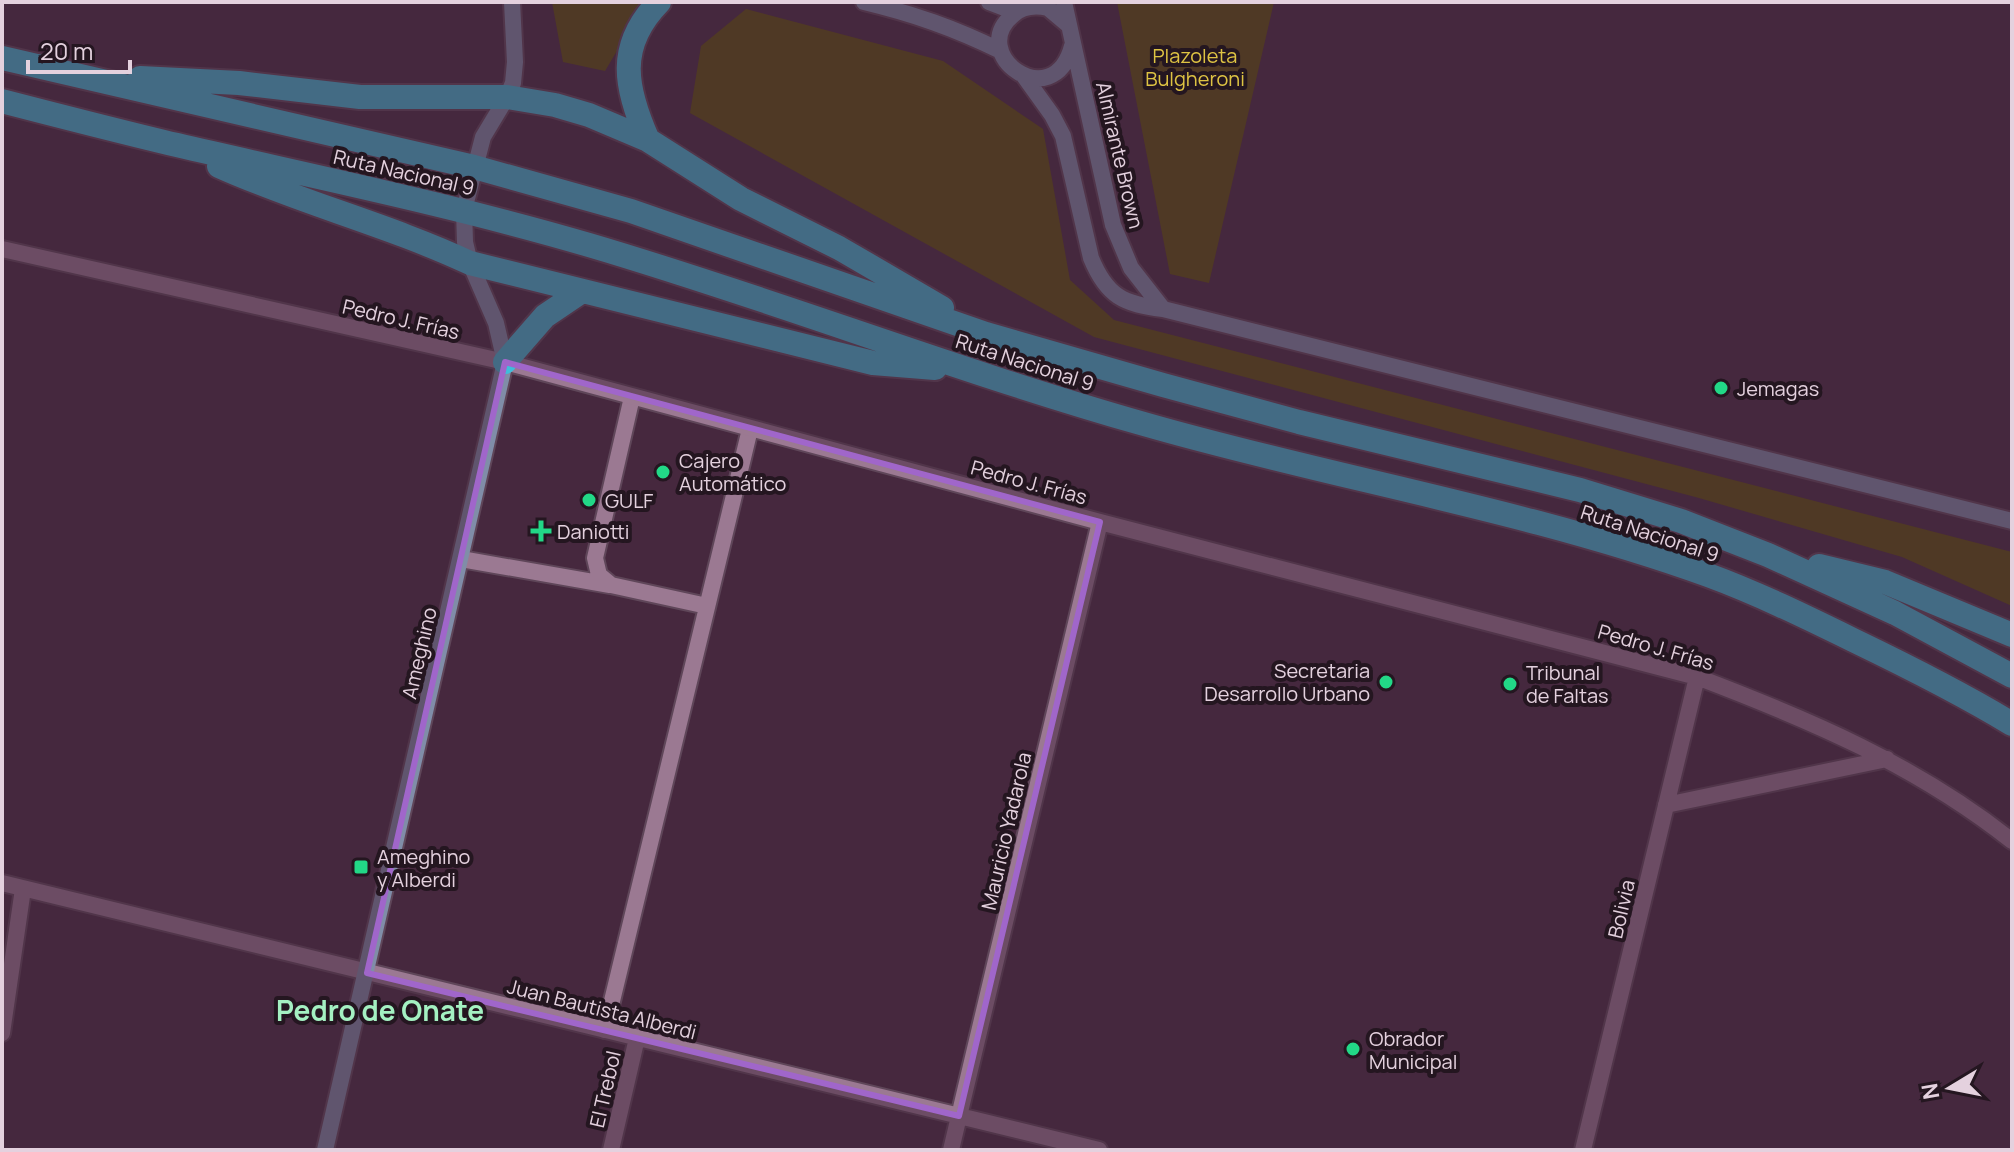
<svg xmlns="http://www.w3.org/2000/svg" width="2014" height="1152" viewBox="0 0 2014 1152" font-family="Manrope,sans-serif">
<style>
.green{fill:#5c4e07}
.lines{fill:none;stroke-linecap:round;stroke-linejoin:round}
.lane-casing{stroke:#5f4659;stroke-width:20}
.street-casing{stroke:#5f4659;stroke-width:20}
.secondary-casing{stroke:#5f4659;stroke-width:20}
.highway-casing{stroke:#5f4659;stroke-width:28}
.lane{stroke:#9b7992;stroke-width:16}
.street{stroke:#9b7992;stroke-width:16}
.secondary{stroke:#808da8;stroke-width:16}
.highway{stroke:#40bdda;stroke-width:24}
.marked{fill:none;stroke:#a066ca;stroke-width:6;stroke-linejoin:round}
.poi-dot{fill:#22d887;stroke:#241620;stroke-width:3}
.labels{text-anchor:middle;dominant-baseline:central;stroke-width:8;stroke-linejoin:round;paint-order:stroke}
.park-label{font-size:20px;fill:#dec343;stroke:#241620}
.street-label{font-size:20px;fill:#e4d1de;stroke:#241620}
.poi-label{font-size:20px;fill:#e4d1de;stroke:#241620;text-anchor:start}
.district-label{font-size:28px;font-weight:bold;fill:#a4f1c2;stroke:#241620}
</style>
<rect width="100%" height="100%" fill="#46283e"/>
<path class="green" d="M552 2H646L605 71 563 62Z
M1117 2H1274L1209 283 1170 274Z
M746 9 943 61 1043 129 1070 280 1114 320 2012 552V606L1902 557 1699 498 1094 337 690 113 701 46Z"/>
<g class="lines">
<g class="lane-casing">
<path id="lane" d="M632 397 595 558 599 575 611 585 707 606
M461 559 610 585
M605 1030 750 429"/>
</g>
<g class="street-casing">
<path id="street" d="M2 249 505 362 1100 522 1697 677C1810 720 1916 765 2012 841
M1666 805 1887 759
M2 883 1099 1150
M2 1033 23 889
M611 1150 637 1038
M951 1150 1100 522
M1583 1150 1697 677"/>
</g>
<g class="secondary-casing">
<path id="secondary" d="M864 2C914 14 954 28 1001 51
M989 2 1015 12
M1064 2 1113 225 1131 268 1163 309
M1067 24 1048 8C1035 5 1023 6 1013 15 966 54 1053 117 1072 46
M1024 76 1052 115 1063 136 1091 258C1107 297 1124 304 1163 309L2012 521
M325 1150 505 362 496 323 470 263 465 242 464 210 483 137 507 97 513 83 515 62 512 2"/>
</g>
<g class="highway-casing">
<path id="highway" d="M2 58 474 167 631 211 986 334 1163 385 1299 422 1580 490 1681 521 1768 555 1895 613 2012 676
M140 78 239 83 360 97H507L555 105 589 115 648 140 741 199 839 248 942 308
M2 101C60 116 118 131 177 145 315 177 453 205 589 245 776 300 957 371 1144 424 1331 478 1525 509 1708 575 1757 593 1806 617 1853 640 1907 666 1961 693 2012 724
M648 140C625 88 616 46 659 2
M219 166C301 203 389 225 470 263L873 363 935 368
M505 362 545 316 582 291
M1819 566 1885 582 2012 635"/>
</g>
<use href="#lane" class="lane"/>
<use href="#street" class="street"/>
<use href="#secondary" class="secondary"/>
<use href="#highway" class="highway"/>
</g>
<path d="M0 0H2014V1152H0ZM505 362 1100 522 959 1116 367 973Z" fill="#46283e" fill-opacity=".55" fill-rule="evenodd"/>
<path class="marked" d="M505 362 1100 522 959 1116 367 973Z"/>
<g class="poi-dot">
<circle cx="1721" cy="388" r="8"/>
<circle cx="663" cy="472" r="8"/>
<circle cx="589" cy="500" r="8"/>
<path d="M537 519h8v8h8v8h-8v8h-8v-8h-8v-8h8z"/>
<circle cx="1386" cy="682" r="8"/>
<circle cx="1510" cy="684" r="8"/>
<rect x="353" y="859" width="16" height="16" rx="4"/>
<circle cx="1353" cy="1049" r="8"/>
</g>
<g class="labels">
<g class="park-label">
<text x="1195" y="55">Plazoleta<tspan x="1195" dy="23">Bulgheroni</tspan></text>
</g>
<g class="street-label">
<text transform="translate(1120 155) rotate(77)">Almirante Brown</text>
<text transform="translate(404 172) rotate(13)">Ruta Nacional 9</text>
<text transform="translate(401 319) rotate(13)">Pedro J. Frías</text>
<text transform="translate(1025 362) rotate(18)">Ruta Nacional 9</text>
<text transform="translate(1029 482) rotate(15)">Pedro J. Frías</text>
<text transform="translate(1650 533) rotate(18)">Ruta Nacional 9</text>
<text transform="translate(1656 647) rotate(16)">Pedro J. Frías</text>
<text transform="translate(419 653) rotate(-77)">Ameghino</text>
<text transform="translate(1006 831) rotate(-77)">Mauricio Yadarola</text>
<text transform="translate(1621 909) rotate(-77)">Bolivia</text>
<text transform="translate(602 1009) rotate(14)">Juan Bautista Alberdi</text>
<text transform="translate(605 1089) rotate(-77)">El Trebol</text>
</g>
<g class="poi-label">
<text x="1737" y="388">Jemagas</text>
<text x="679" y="460">Cajero<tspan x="679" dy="23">Automático</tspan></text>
<text x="605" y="500">GULF</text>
<text x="557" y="531">Daniotti</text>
<text x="1370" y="670" text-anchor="end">Secretaria<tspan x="1370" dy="23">Desarrollo Urbano</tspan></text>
<text x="1526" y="672">Tribunal<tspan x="1526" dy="23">de Faltas</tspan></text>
<text x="377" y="856">Ameghino<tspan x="377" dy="23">y Alberdi</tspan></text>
<text x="1369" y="1038">Obrador<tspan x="1369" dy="23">Municipal</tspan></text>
</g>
<g class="district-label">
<text x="380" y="1010">Pedro de Onate</text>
</g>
</g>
<rect width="2014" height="1152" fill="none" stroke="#e4d1de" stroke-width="8"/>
<g transform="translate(1950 1088) rotate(260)" stroke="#241620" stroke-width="6" paint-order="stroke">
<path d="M0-6L14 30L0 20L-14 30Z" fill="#e4d1de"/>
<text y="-12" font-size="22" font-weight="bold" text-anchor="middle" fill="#e4d1de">N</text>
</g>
<path d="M28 60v12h102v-12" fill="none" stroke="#e4d1de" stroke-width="4"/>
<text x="40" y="60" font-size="24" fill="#e4d1de" stroke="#241620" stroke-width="6" paint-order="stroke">20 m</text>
</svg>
